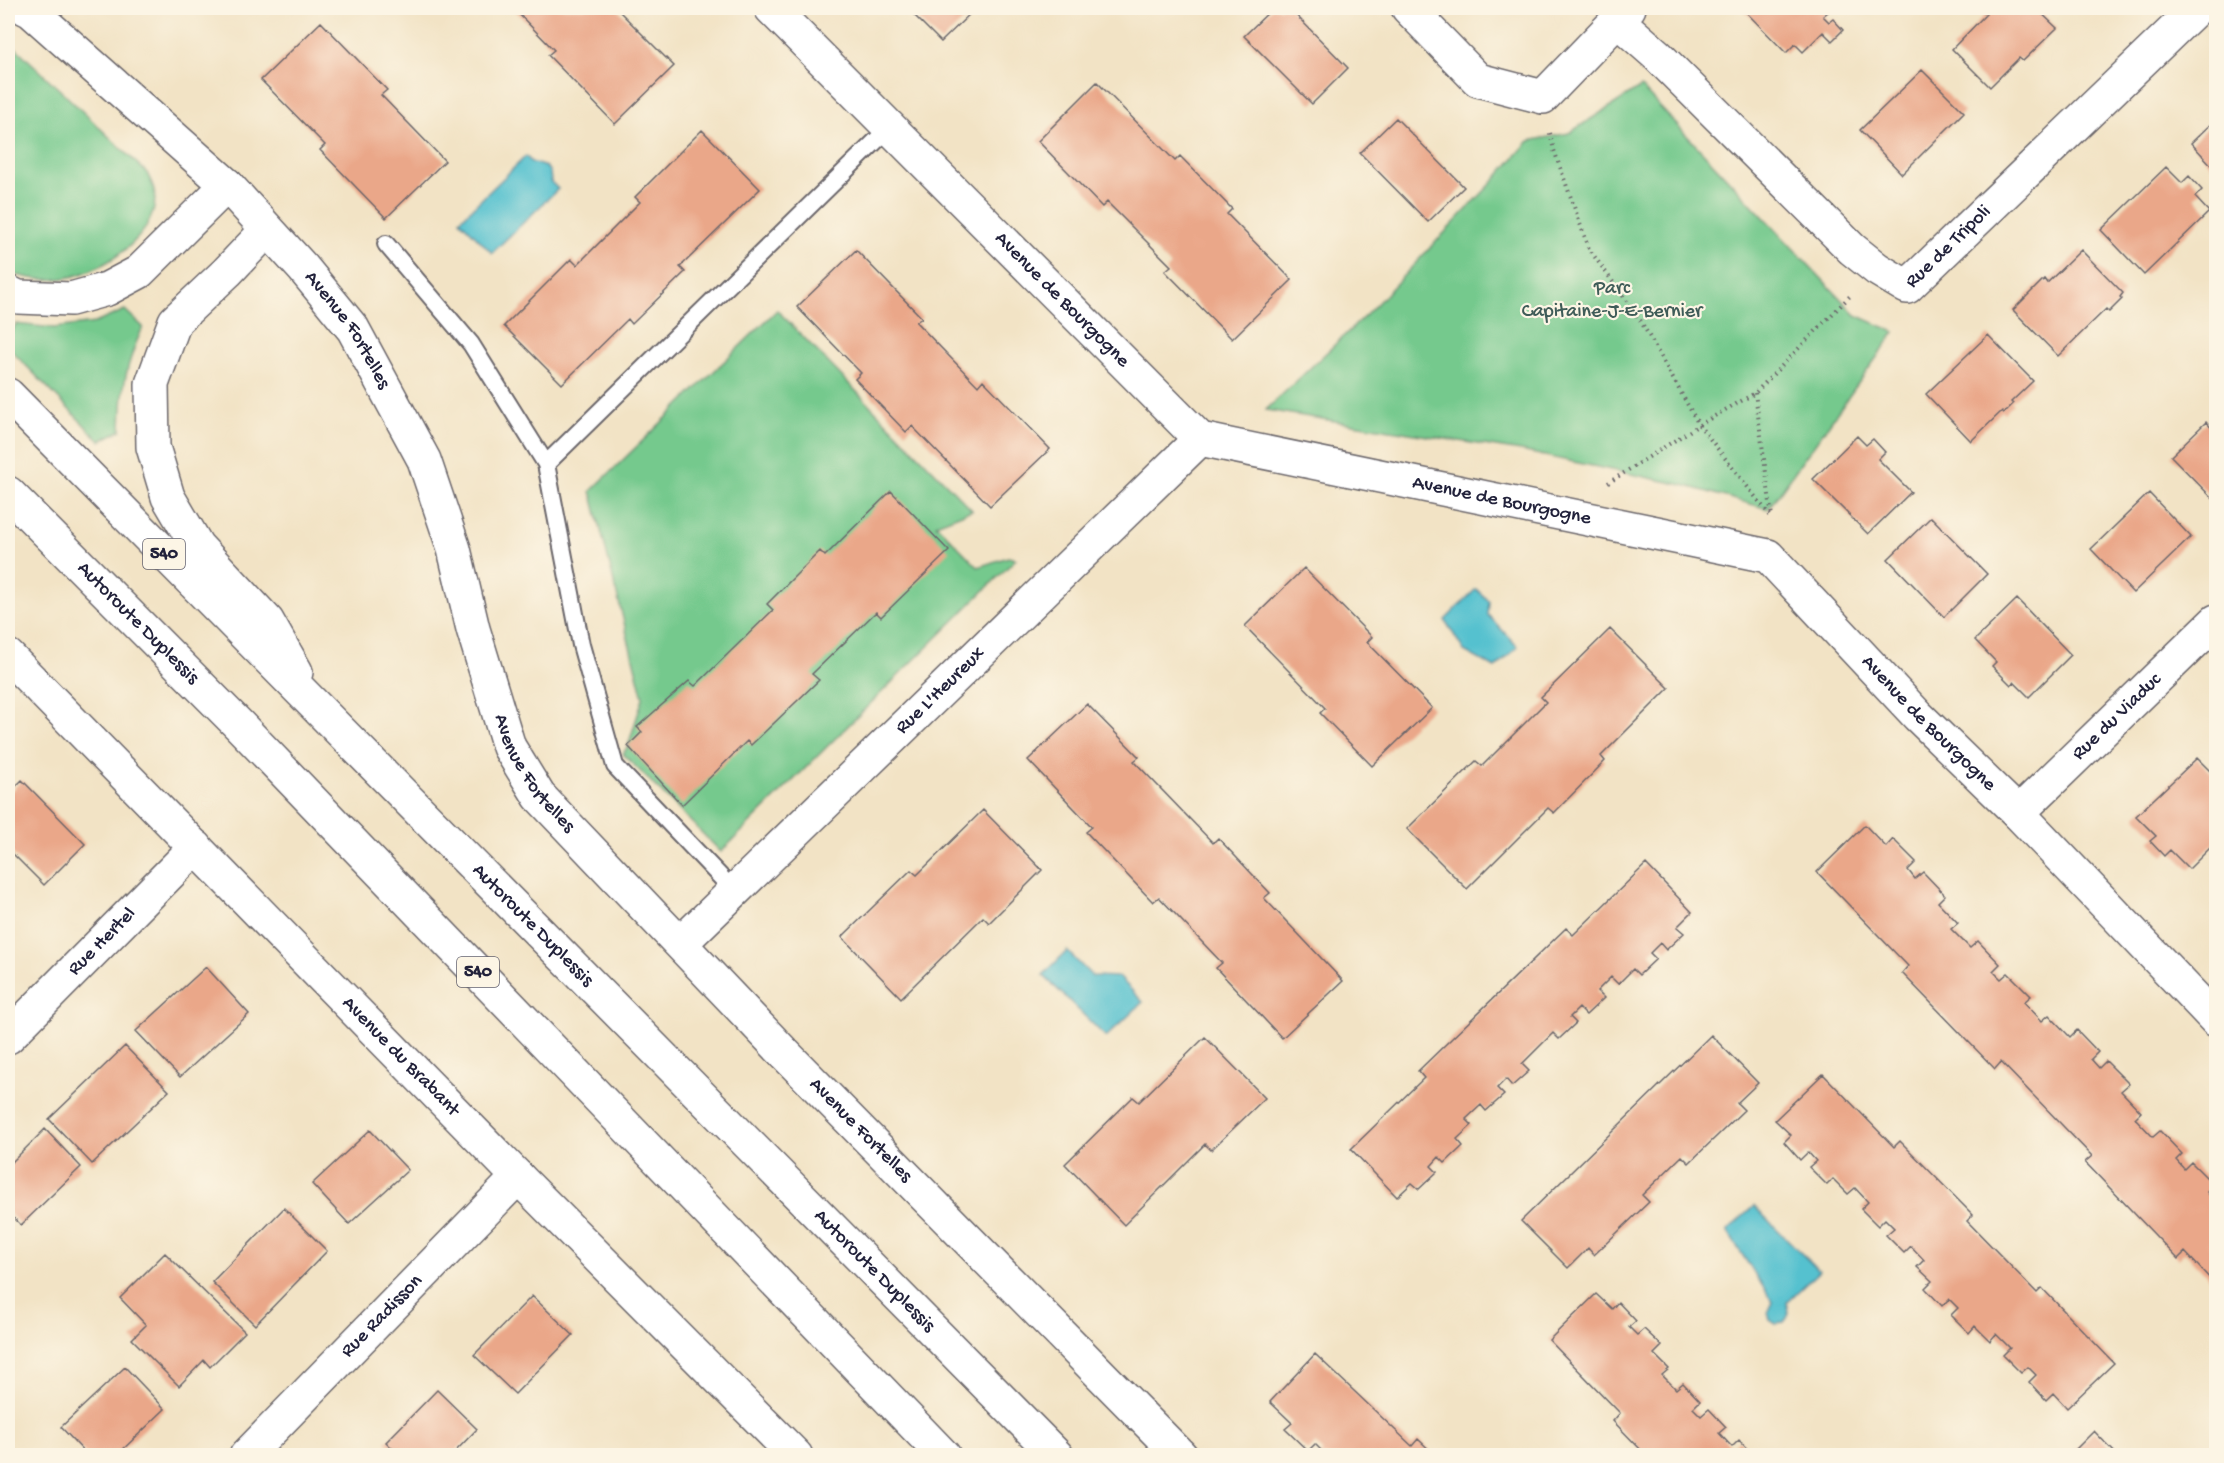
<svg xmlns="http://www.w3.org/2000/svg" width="2224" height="1463" viewBox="0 0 2224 1463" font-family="'Gochi Hand',sans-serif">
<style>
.green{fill:#74c98d;stroke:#4b7664;stroke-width:1.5}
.water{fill:#55c1cf;stroke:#3c7285;stroke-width:1.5}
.building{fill:#eaa789}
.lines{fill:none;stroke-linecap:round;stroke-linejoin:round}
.lane-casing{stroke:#6b666b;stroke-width:20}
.street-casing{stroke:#6b666b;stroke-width:36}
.secondary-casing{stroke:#6b666b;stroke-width:36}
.highway-casing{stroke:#6b666b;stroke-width:36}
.path{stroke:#6b666b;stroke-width:4;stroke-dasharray:1.5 4.5;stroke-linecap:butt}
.lane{stroke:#fff;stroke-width:16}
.street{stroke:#fff;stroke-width:33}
.secondary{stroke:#fff;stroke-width:33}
.highway{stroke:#fff;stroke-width:33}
.labels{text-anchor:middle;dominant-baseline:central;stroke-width:4.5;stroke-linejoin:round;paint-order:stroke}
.shield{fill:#fcf5e5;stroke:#63616e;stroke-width:1.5}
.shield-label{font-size:18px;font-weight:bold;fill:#22223b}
.street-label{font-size:20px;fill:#22223b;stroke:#fcf5e5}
.park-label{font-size:20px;fill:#3f5c58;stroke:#fcf5e5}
</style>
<rect width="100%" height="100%" fill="#fcf5e5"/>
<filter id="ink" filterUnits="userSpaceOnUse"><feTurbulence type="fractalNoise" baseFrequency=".0167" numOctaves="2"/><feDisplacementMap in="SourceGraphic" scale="12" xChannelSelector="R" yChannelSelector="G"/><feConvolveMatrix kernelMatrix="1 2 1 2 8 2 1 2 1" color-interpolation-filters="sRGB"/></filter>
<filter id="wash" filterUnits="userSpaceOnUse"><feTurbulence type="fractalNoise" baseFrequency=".008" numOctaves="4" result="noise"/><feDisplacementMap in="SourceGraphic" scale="24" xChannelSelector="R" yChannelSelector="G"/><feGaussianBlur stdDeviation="1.35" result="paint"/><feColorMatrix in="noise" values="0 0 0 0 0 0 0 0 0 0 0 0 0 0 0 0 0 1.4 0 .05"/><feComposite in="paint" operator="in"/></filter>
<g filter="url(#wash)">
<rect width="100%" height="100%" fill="#f2e3c5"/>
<path class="green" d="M8 43 17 49 147 173C149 178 153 184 154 190 163 236 97 276 58 279 40 281 24 277 8 273Z
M1641 87 1856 315 1895 332 1768 509 1683 485 1521 451 1266 410 1368 313 1491 184 1529 141 1569 133Z
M125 310 143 327C125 366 122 388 121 430L100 441 8 347V339L16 324 54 328 95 323Z
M777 310 972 510 936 524 978 567 1008 557 1016 559 721 852 623 754 628 746 643 698 591 491Z"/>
<path class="water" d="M526 156 531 162 546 167 550 172 551 182 558 189 492 253 460 220Z
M1476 589 1489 601 1488 615 1518 647 1495 668 1464 651 1445 620Z
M1067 951 1092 976 1119 977 1143 1002 1106 1037 1043 975Z
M1754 1206 1819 1271 1787 1302 1788 1315 1784 1322 1776 1323 1770 1319 1768 1313 1773 1302 1727 1231Z"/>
<g id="blocks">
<path class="building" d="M513 8H616L674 66 615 124 548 55 554 50Z
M907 8H976L941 42Z
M1273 8H1289L1348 68 1312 104 1244 36Z
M1742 8H1833L1823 16 1829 22 1833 19 1843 30 1832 41 1823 32 1803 52 1795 44 1786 53Z
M1987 8H2036L2057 28 2023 61 2019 58 1990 87 1952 49 1986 14 1983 11Z
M321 22 387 90 381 95 445 161 386 218 320 150 325 145 261 80Z
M1922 70 1964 112 1902 174 1860 130Z
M1097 82 1175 161 1180 156 1232 209 1227 214 1292 280 1232 339 1165 271 1171 266 1107 202 1102 207 1038 141Z
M1396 118 1464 187 1428 222 1360 153Z
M2216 119V170L2191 143Z
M702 130 760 189 680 267 685 272 632 324 628 319 562 384 504 326 571 259 577 265 640 202 635 197Z
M2166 167 2182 183 2189 176 2202 190 2195 197 2209 212 2144 275 2101 230Z
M856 250 922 318 916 322 978 386 983 380 1050 449 990 506 912 426 906 432 855 379 861 373 797 307Z
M2081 250 2123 293 2120 297 2122 299 2109 312 2106 309 2058 356 2013 310 2044 279 2047 283Z
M1988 335 2033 381 2011 402 2013 404 2004 413 2002 411 1971 441 1926 394Z
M2206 422 2214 431 2216 429V502L2171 456Z
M1857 436 1866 445 1873 439 1885 452 1878 459 1911 492 1868 534 1813 479Z
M891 491 949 551 881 617 876 612 812 674 819 680 751 745 747 741 682 805 628 746 642 732 637 727 689 681 695 686 773 610 767 604 820 551 825 556Z
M2149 493 2191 537 2133 593 2091 549Z
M1931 517 1987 574 1944 617 1888 559Z
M1304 568 1372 637 1367 642 1432 708 1372 766 1320 713 1325 708 1245 626Z
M2017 599 2071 655 2029 697 2014 682 2011 685 1992 666 1996 662 1975 640Z
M1610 629 1669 688 1601 756 1605 761 1554 813 1548 808 1467 889 1407 829 1476 761 1482 766 1546 702 1541 697Z
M1087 704 1139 757 1134 761 1213 843 1218 838 1270 893 1264 898 1343 981 1282 1038 1216 968 1222 963 1159 897 1153 902 1086 832 1092 827 1028 760Z
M2197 758 2216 777V842L2189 869 2170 850 2164 856 2150 841 2156 836 2136 816Z
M22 780 85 844 44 885 8 849V794Z
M983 810 1042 870 989 923 983 917 901 998 842 937 911 870 917 875Z
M1865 825 1886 847 1893 839 1916 862 1908 870 1915 879 1923 872 1945 895 1938 902 1958 923 1951 929 1970 948 1978 941 2000 964 1993 971 2001 979 2008 973 2031 996 2024 1002 2042 1021 2049 1015 2070 1037 2077 1030 2098 1052 2091 1059 2099 1068 2106 1061 2129 1084 2121 1091 2141 1112 2135 1118 2153 1137 2160 1131 2182 1154 2176 1160 2184 1169 2191 1162 2214 1185 2207 1192 2216 1203V1285L2185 1252 2178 1259 2085 1162 2092 1156 2001 1062 1995 1069 1902 973 1908 966 1817 872Z
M1646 864 1692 912 1677 927 1684 933 1666 950 1660 943 1650 953 1656 959 1639 975 1633 969 1618 984 1611 977 1597 991 1604 998 1586 1015 1579 1008 1570 1017 1576 1023 1559 1039 1553 1033 1522 1064 1529 1071 1512 1086 1506 1079 1497 1088 1504 1095 1486 1111 1481 1105 1466 1119 1472 1125 1457 1139 1463 1146 1445 1163 1439 1157 1431 1166 1437 1172 1419 1189 1412 1183 1397 1197 1351 1149 1424 1078 1418 1071 1566 928 1573 935Z
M206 967 249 1014 180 1077 136 1031Z
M1711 1035 1758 1083 1737 1103 1744 1110 1689 1163 1682 1156 1642 1195 1649 1202 1594 1255 1588 1248 1568 1268 1521 1221Z
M1205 1037 1265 1098 1211 1150 1205 1144 1124 1225 1065 1164 1133 1097 1139 1102Z
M125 1046 169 1091 92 1164 49 1119Z
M1823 1074 1894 1147 1900 1141 1973 1215 1967 1221 2037 1293 2042 1288 2114 1363 2067 1408 2053 1393 2046 1400 2029 1382 2036 1375 2028 1367 2021 1373 2003 1355 2010 1348 1996 1334 1990 1341 1975 1326 1969 1333 1951 1315 1958 1308 1949 1299 1942 1306 1925 1288 1932 1281 1917 1267 1924 1260 1911 1246 1904 1253 1886 1235 1894 1228 1885 1219 1878 1226 1861 1209 1868 1202 1855 1188 1848 1194 1833 1179 1827 1185 1809 1167 1816 1161 1808 1152 1800 1160 1784 1142 1791 1135 1775 1120Z
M45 1129 81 1167 21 1225 8 1212V1166Z
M370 1130 408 1170 349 1224 312 1184Z
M284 1208 327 1251 255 1325 212 1282Z
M165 1253 245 1332 210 1367 204 1360 179 1386 132 1339 146 1325 120 1298Z
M1596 1294 1612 1309 1618 1302 1636 1321 1629 1327 1637 1335 1644 1329 1662 1346 1654 1354 1669 1369 1662 1375 1676 1389 1683 1383 1700 1401 1693 1408 1701 1416 1709 1409 1726 1427 1719 1433 1732 1447 1739 1440 1754 1456H1647L1613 1421 1620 1413 1549 1340Z
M532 1296 573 1335 515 1394 474 1355Z
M1315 1354 1412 1446 1418 1439 1436 1456H1320L1323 1452 1315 1444 1308 1451 1285 1429 1292 1423 1270 1402Z
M125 1367 165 1409 116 1456H88L61 1427Z
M437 1390 477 1429 451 1456H400L386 1442Z
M2094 1431 2118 1456H2069Z
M1761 1449 1767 1456H1754Z"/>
</g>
</g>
<g filter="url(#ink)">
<use href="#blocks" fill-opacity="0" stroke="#6b666b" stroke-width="1.5"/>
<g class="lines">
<g class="lane-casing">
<path id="lane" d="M386 244 471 344 546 464
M734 891 615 766 581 645 546 464 890 127"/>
</g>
<g class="street-casing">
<g id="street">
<path id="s1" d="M771 8 1200 439 1768 556 1918 716 2018 813 2216 1020"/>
<path d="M1408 8 1478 80 1543 97 1629 8"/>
<path id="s2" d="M1617 20 1658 56 1852 249 1877 269 1907 287 2197 8"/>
<path id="s3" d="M2018 813 2216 621"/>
<path id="s4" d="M681 943 1200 439"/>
<path id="s5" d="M8 1037 196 847"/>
<path id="s6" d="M246 1456 518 1177"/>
</g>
</g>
<g class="secondary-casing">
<g id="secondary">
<path id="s7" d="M25 8 31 11 227 185 303 268 353 329 424 460 454 549 473 629 509 747 539 796 785 1054 1181 1456"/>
<path id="s8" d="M8 656 518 1177 796 1456"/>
</g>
</g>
<g class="highway-casing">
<g id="highway">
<path d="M267 230 227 272 175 321 152 384 153 447 168 497 197 546 267 621 296 672"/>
<path d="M8 292 18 297 71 299 107 289 139 272 227 185"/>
<path id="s9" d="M8 395 1057 1456"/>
<path id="s10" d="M8 493 239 725 944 1456"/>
</g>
</g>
<path class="path" d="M1550 133 1554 150 1589 249 1639 318 1699 425 1772 518
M1755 393 1772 517
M1608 483 1699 425 1755 393 1850 296"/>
<use href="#lane" class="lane"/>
<use href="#street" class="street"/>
<use href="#secondary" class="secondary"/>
<use href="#highway" class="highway"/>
</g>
</g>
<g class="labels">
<g class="shield">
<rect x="143" y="539" width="42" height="30" rx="4.5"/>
<rect x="457" y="957" width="42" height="30" rx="4.5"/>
</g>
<g class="shield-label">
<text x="164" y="554">540</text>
<text x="478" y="972">540</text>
</g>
<g class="street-label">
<text stroke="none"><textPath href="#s2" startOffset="453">Rue de Tripoli</textPath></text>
<text stroke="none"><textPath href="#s1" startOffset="412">Avenue de Bourgogne</textPath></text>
<text stroke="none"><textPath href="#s7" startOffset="458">Avenue Fortelles</textPath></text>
<text stroke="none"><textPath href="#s1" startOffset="916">Avenue de Bourgogne</textPath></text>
<text stroke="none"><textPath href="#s10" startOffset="184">Autoroute Duplessis</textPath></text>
<text stroke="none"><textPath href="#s4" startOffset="362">Rue L'Heureux</textPath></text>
<text stroke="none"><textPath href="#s3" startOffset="138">Rue du Viaduc</textPath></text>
<text stroke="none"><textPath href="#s1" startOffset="1420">Avenue de Bourgogne</textPath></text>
<text stroke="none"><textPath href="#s7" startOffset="944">Avenue Fortelles</textPath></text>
<text stroke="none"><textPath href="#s9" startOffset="746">Autoroute Duplessis</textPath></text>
<text stroke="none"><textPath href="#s5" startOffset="134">Rue Hertel</textPath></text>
<text stroke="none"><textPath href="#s8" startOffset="561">Avenue du Brabant</textPath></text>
<text stroke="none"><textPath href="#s7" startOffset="1430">Avenue Fortelles</textPath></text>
<text stroke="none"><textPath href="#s9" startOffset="1232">Autoroute Duplessis</textPath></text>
<text stroke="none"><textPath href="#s6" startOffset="195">Rue Radisson</textPath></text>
</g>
<g class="park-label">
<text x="1612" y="289">Parc<tspan x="1612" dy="23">Capitaine-J-E-Bernier</tspan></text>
</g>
</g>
<rect width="2224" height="1463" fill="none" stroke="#fcf5e5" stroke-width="30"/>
</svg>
